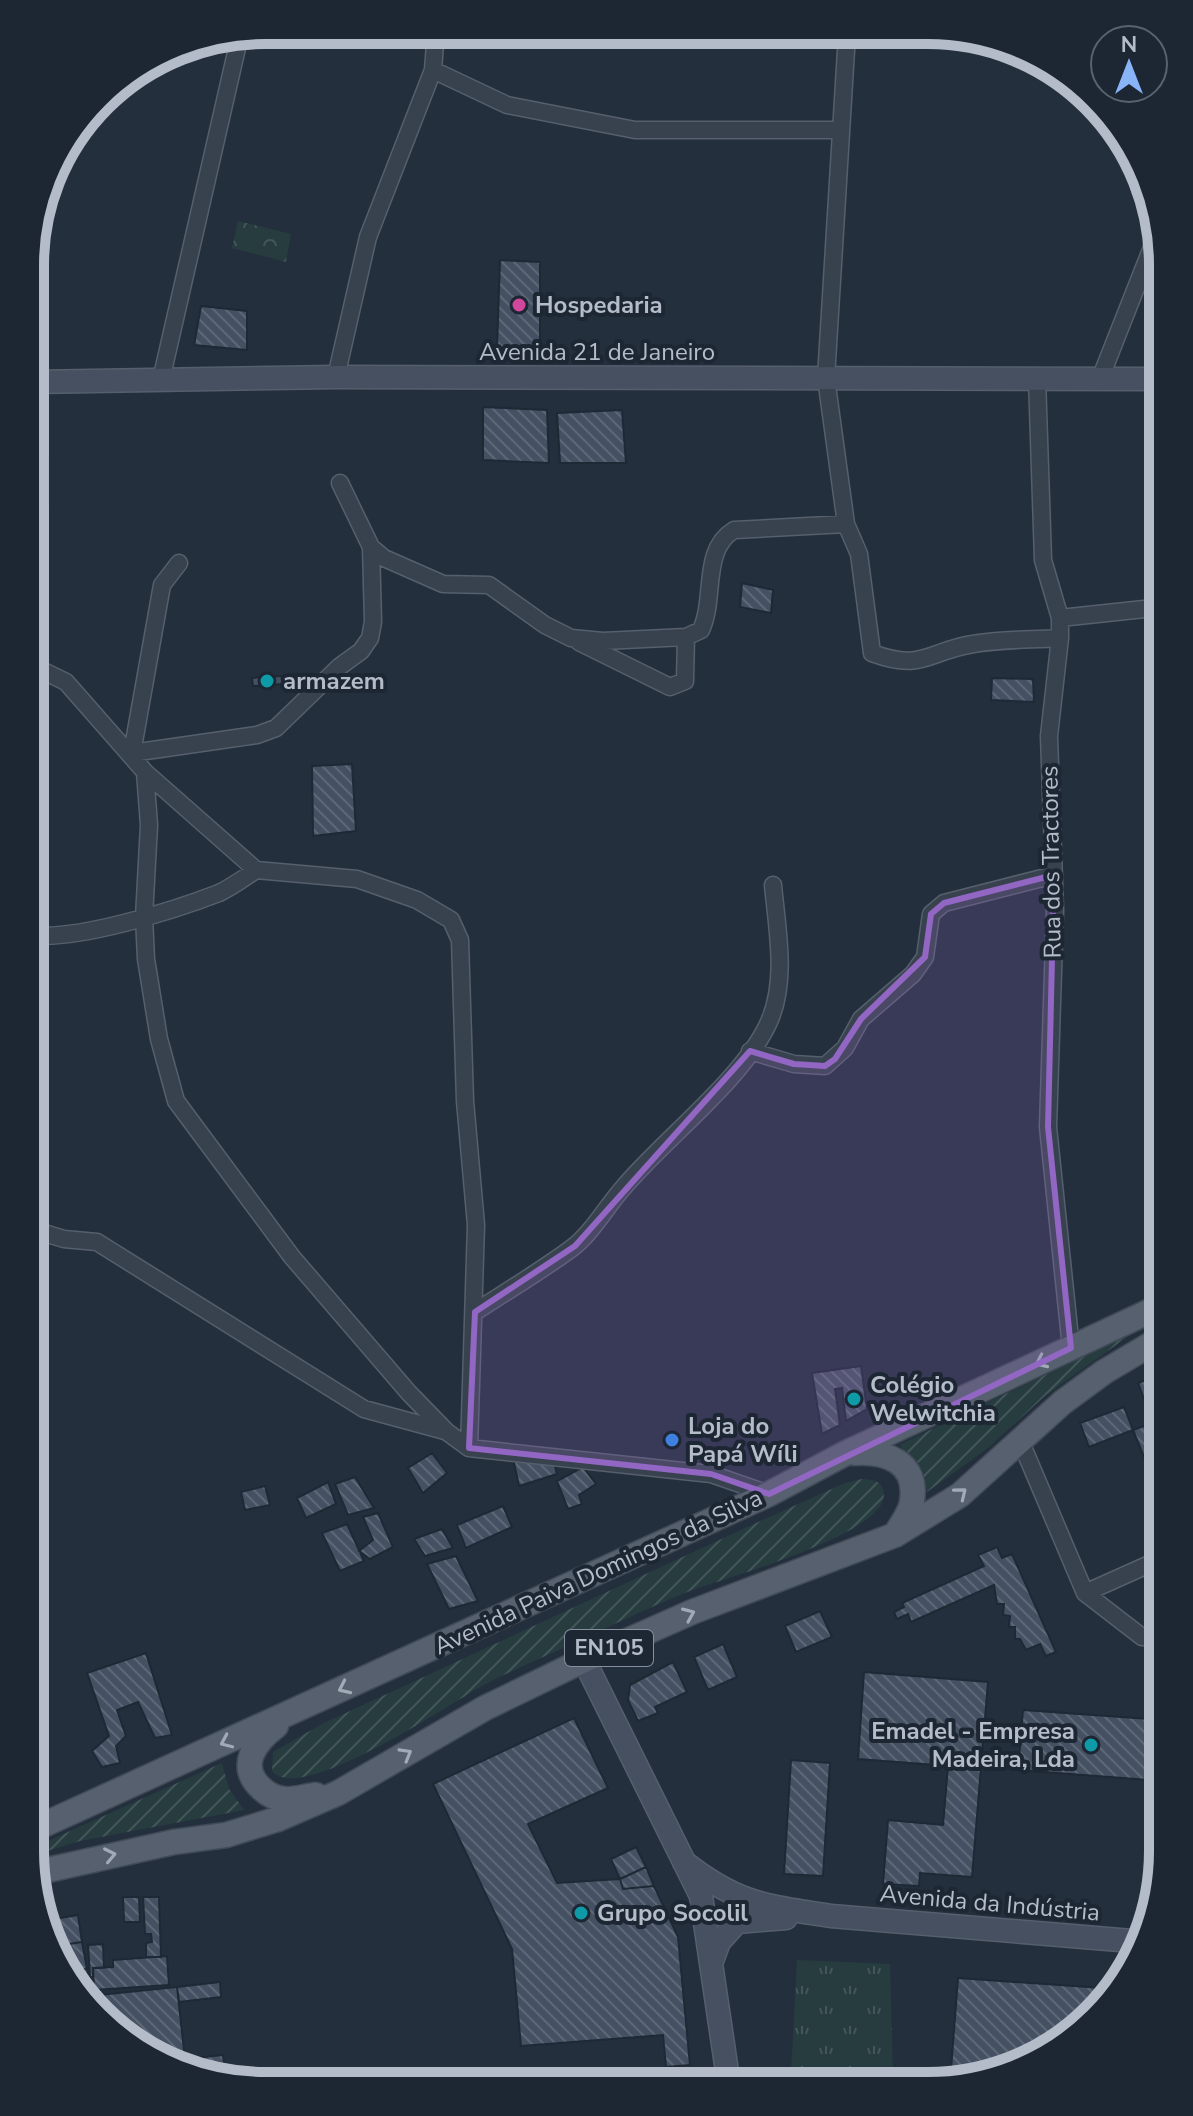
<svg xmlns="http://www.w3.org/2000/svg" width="1193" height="2116" viewBox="0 0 1193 2116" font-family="'Nunito Sans',sans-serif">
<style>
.grass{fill:url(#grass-tufts)}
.park{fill:url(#park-crowns)}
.garden{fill:url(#garden-furrows)}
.building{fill:url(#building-back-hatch);stroke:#1f2835;stroke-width:2}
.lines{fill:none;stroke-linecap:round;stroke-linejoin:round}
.street-casing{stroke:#565f6c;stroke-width:19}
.secondary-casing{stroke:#565f6c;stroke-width:25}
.primary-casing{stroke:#414a57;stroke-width:27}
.street{stroke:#38414e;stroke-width:16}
.secondary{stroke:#465061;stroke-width:22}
.primary{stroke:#56606e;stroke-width:24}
.oneway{stroke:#a1aab7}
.marked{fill:#9266c3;fill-opacity:0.2;stroke:#9266c3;stroke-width:6;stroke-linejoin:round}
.hotel-dot{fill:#d1479c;stroke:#1d2633;stroke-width:3}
.culture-dot{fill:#0f9aa8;stroke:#1d2633;stroke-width:3}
.shop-dot{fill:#3f7fe0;stroke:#1d2633;stroke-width:3}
.labels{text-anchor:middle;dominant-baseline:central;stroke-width:8;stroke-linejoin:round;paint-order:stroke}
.shield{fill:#1d2633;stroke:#878f9c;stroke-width:2}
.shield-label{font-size:22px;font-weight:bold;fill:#b4bcc9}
.poi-label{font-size:24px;font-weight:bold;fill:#b4bcc9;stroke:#1d2633;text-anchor:start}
.street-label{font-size:24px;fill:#b4bcc9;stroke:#1d2633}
.rim{fill:none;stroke:#b4bcc9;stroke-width:10}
</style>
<defs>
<pattern id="grass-tufts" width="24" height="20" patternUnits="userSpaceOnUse" patternTransform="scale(2)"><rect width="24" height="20" fill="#263c3f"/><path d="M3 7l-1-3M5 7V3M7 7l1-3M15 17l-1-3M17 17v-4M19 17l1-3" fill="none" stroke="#435659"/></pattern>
<pattern id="park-crowns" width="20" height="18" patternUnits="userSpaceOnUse" patternTransform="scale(2)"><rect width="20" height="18" fill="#263c3f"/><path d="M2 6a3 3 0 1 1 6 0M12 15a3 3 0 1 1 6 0" fill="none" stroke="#435659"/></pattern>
<pattern id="garden-furrows" width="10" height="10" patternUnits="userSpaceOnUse" patternTransform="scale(2)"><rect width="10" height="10" fill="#263c3f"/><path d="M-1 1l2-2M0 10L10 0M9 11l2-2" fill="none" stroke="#435659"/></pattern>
<pattern id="building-back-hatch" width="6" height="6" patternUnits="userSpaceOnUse" patternTransform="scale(2)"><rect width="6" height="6" fill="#455162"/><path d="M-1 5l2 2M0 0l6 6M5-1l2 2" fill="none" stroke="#5d6877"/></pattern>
</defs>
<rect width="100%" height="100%" fill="#242f3e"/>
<path class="grass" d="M797 1960 890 1964 893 2082 791 2074Z"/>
<path class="park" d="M238 221 291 234 286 262 232 248Z"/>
<path class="garden" d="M1133 1333 1046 1395 988 1448 927 1492 919 1464 899 1445Z
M862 1479C873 1480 882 1480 884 1493 888 1535 719 1579 685 1593 646 1609 608 1627 569 1645 540 1659 510 1671 482 1686 449 1704 300 1806 272 1771L273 1752 322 1724 756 1523 845 1483Z
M222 1763 229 1789 244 1810 80 1841 31 1856 30 1849Z"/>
<path class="building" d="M500 260 540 262V348H497Z
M201 306 247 311V350L194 345Z
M483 407 547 410 549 463 483 460Z
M622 410 626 463H560L557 413Z
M742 583 773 590 771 613 740 607Z
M282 676 283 684 253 686 252 678Z
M992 678 1033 679 1034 702 991 700Z
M352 764 356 831 313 836 312 766Z
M861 1366 867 1409 846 1421 842 1388 835 1389 840 1425 822 1434 812 1373Z
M1154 1377 1156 1382 1163 1380V1419L1153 1422 1138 1383Z
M1124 1407 1133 1430 1089 1447 1080 1423Z
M1163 1419V1461L1148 1467 1133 1430Z
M432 1453 447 1473 423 1493 408 1468Z
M513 1458 553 1459 557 1474 519 1486Z
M583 1467 596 1484 579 1495 582 1504 568 1509 557 1481Z
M355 1477 374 1508 348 1515 335 1484Z
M328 1482 336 1504 306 1518 297 1498Z
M265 1486 270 1505 245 1510 241 1492Z
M503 1506 512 1527 466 1548 457 1525Z
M378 1513 393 1547 370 1559 359 1551 373 1540 363 1517Z
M347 1524 364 1561 340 1571 322 1533Z
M442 1529 453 1548 425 1556 414 1539Z
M997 1547 1002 1558 1012 1554 1056 1652 1046 1656 1040 1644 1026 1650 1020 1639H1015V1627H1009L1010 1616 1003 1615 1004 1604H997L994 1585 911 1622 908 1614 897 1619 894 1612 904 1607 902 1603 984 1566 978 1555Z
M456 1556 478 1601 449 1609 427 1564Z
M820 1611 832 1637 796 1652 785 1626Z
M723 1644 737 1677 708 1690 694 1657Z
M146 1653 172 1735 155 1738 138 1702 117 1710 126 1736 116 1746 120 1763 102 1767 92 1751 109 1736 87 1673Z
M673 1662 687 1692 655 1707 658 1713 638 1721 628 1700 630 1685Z
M864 1672 988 1682 972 1877 920 1873 919 1886 883 1884 888 1820 943 1825 948 1766 858 1759Z
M1023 1710 1163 1720 1162 1781 1018 1770Z
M574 1718 608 1788 528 1824 557 1883 620 1879 623 1889 654 1886 678 1937 690 2065 666 2067 663 2035 521 2046 512 1949 433 1784Z
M791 1760 830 1763 823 1876 784 1874Z
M636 1847 646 1867 620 1879 611 1859Z
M646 1867 654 1886 623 1889 620 1879Z
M123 1897H139L140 1922H124Z
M143 1897H159L161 1957H146V1943L152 1942 151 1934H145Z
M78 1915 82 1942 56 1946 42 1921Z
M82 1942 87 1969 74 1971 56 1946Z
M103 1944 104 1968H93V1977H90L88 1945Z
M167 1956 169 1985 94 1990 93 1968 113 1967V1960Z
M87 1969 91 1995 74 1971Z
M958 1978 1117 1989 1004 2073 950 2082Z
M220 1982 221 1997 179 2002 177 1987Z
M177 1987 185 2059 223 2055 226 2080 122 2037 100 2007 99 1995Z
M557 2072 559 2085H523V2075Z
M339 2076 340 2084H292V2080Z"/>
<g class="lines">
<g class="street-casing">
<path id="street" d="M847 34 826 378 846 524 859 554 872 653C923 672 928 651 973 644 1002 639 1031 640 1060 638
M433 70 507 105 635 130H840
M336 377 368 237 433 70 436 31
M1037 378 1043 560 1060 618V638L1049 736 1055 910 1048 1127 1071 1348
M1100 379 1158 232
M161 380 240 35
M340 483 371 547 384 558 443 584 489 585 545 625 571 638 603 641 686 637 701 630C716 598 701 550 734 530L846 524
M179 563 162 585 132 753 257 735 276 728 339 667 361 651 370 638 373 622 371 547
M1060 618 1163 607
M579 642 670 687 685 681 686 637
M31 665 66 682 145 772 149 825 144 917 146 959 159 1039 176 1101 292 1257 409 1393 447 1432 469 1448 711 1474 769 1494
M145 772 256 870 357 879 417 900 451 920 460 940 465 1101 476 1225 469 1448
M31 935C77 941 175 910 219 893 232 887 244 878 256 870
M750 1051 794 1064 825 1066 845 1048 861 1019 913 974 925 957 931 914 944 903 1054 875
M31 1229 64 1239 97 1242 364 1409 445 1431
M475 1312C507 1291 541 1271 572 1248 592 1233 606 1207 623 1188 664 1139 742 1080 768 1024 788 982 777 929 773 885
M1020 1440 1085 1593 1142 1637 1163 1638
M1085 1593 1163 1558"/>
</g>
<g class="secondary-casing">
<path id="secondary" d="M32 382 336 377 1163 379
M584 1660 701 1896 729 2085
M684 1862C737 1904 766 1906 831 1916L1144 1942
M712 1961 719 1942 737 1922 786 1918"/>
</g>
<g class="primary-casing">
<path id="primary" d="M854 1453C885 1451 918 1461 912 1501 911 1512 901 1525 895 1535
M276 1726C255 1742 237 1766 261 1788 267 1794 275 1798 284 1799 294 1800 306 1796 316 1795
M30 1831 769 1494 846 1453 1163 1305
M34 1873 174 1842 226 1835 278 1819 338 1793 485 1708 584 1660 692 1612 895 1535 960 1495 1063 1402 1104 1372 1163 1337"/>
</g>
<use href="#street" class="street"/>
<use href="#secondary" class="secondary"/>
<use href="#primary" class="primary"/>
</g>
<defs><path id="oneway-chevron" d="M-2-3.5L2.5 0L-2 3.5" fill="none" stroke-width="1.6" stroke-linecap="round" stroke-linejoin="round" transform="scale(2)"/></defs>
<g class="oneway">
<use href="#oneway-chevron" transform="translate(1041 1362) rotate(155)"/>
<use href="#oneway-chevron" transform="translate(961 1493) rotate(-39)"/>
<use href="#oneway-chevron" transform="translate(689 1614) rotate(-23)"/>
<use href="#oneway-chevron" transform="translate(344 1688) rotate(155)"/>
<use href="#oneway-chevron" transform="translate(226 1742) rotate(156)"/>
<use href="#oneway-chevron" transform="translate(406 1754) rotate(-30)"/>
<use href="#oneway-chevron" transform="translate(110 1855) rotate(-12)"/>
</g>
<path class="marked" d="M1054 875 1048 1127 1071 1348 769 1494 711 1474 469 1448 475 1312 575 1246 750 1051 794 1064 825 1066 835 1059 861 1019 925 957 931 914 944 903Z"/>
<circle class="hotel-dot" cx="519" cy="305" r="8"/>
<g class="culture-dot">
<circle cx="267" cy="681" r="8"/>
<circle cx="854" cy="1399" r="8"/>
<circle cx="1091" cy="1745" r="8"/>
<circle cx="581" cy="1913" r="8"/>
</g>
<circle class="shop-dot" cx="672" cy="1440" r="8"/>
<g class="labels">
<rect class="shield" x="565" y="1630" width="88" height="36" rx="6"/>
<g class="shield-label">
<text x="609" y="1648">EN105</text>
</g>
<g class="poi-label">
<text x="535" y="305">Hospedaria</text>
<text x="283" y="681">armazem</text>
<text x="870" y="1385">Colégio<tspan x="870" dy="28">Welwitchia</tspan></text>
<text x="688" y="1426">Loja do<tspan x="688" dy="28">Papá Wíli</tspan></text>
<text x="1075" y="1731" text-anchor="end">Emadel - Empresa<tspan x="1075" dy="28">Madeira, Lda</tspan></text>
<text x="597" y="1913">Grupo Socolil</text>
</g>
<g class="street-label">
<text x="597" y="352">Avenida 21 de Janeiro</text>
<text transform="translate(1051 862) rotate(-91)">Rua dos Tractores</text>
<text transform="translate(598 1572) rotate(-25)">Avenida Paiva Domingos da Silva</text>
<text transform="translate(990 1903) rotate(5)">Avenida da Indústria</text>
</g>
</g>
<path d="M0 0H1193V2116H0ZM265 44H928A221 221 0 0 1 1149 265V1851A221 221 0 0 1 928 2072H265A221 221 0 0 1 44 1851V265A221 221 0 0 1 265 44Z" fill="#1d2633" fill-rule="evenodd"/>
<path class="rim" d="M265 44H928A221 221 0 0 1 1149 265V1851A221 221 0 0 1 928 2072H265A221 221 0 0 1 44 1851V265A221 221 0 0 1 265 44Z"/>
<g transform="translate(1129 64)"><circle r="38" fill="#1d2633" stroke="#59626f" stroke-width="2"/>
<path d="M0-6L14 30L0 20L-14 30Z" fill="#8ab4f8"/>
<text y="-12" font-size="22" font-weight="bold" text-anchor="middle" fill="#b4bcc9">N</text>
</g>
</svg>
